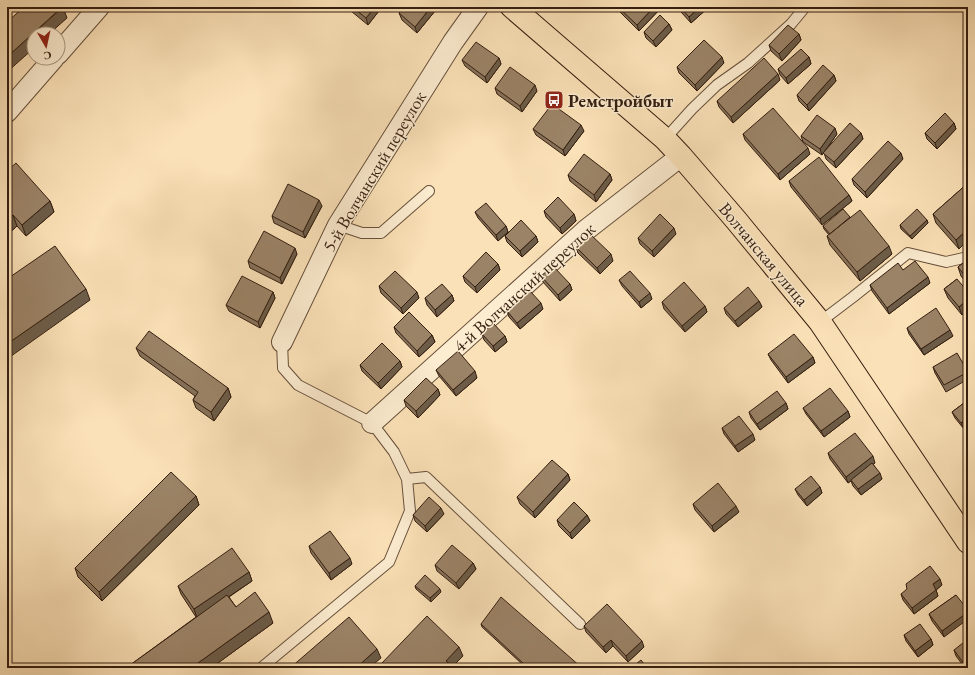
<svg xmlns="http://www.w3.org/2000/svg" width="975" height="675" viewBox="0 0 975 675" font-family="'EB Garamond',serif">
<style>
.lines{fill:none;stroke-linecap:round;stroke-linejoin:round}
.service-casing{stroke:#664f3a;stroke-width:12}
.minor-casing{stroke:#664f3a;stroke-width:22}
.primary-casing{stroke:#341e10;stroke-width:24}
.service{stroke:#fcecd0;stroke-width:10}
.minor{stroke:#fcecd0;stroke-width:20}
.primary{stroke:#fbe1b7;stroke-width:22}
.wall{fill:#857159;stroke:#341e10}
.shaded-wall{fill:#6c5c48;stroke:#341e10}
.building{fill:#9b8367;stroke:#341e10}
.labels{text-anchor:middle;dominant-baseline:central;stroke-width:3;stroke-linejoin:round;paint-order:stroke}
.poi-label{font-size:18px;font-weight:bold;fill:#341e10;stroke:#fcecd0;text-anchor:start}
.street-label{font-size:18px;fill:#341e10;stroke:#fcecd0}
</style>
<rect width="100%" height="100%" fill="#fbe1b7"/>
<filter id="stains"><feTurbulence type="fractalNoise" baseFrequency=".005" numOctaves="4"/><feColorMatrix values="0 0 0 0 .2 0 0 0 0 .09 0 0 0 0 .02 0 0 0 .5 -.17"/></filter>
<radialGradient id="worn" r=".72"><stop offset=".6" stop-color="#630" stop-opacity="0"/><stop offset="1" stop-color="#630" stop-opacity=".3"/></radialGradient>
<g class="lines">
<g class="service-casing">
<path id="service" d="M665 139 692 109 717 85 748 63 791 24 805 7
M338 225 362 233H381L429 191
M820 322 853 297 908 253 946 262 968 257
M407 479 426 477 580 624
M261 668 389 562 410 511 407 479 394 452 372 423 298 385 283 368 282 342"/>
</g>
<g class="minor-casing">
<path id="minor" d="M58 54 99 7
M7 112 54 58
M282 342 338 225 453 42 478 7
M372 423 586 230 681 156"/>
</g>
<g class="primary-casing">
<path id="primary" d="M512 7 665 139 681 156 736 220 820 322 968 542"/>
</g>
<use href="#service" class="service"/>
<use href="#minor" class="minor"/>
<use href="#primary" class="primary"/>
</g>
<path class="wall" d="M350 7H382L368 25 351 11Z
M405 7H434L435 11 417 33 402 20 399 13Z
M615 7H662L639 31Z
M679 7H709L691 23 681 12Z
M669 24 672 30 656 47 646 38 644 32Z
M799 34 801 40 782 61 771 51 769 45Z
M809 57 811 64 788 84 780 75 778 69Z
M499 58 501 64 487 83 465 66 462 60Z
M724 63 697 91 679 73 677 67Z
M834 75 836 81 809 111 799 101 797 95Z
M780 80 733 123 719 107 717 101Z
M495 88 537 91 522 112 497 94Z
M954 123 956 129 937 149 927 139 925 133Z
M533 129 584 131 565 156 536 135Z
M861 133 863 139 836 168 826 159 824 153 822 155 803 142 801 136 837 134 825 151Z
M743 134 810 154 780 180 745 140Z
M903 159 867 198 854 185 852 179Z
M7 171 50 201 54 212 26 236 17 226 7 235Z
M610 174 612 180 596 202 570 181 568 175Z
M789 181 849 195 852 201 822 225 791 187Z
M968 183 959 249 936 223 933 214Z
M322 206 305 238 274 223 272 216Z
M544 211 574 214 576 221 562 234 546 217Z
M475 212 506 226 508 232 498 241 478 218Z
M850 217 892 254 860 281 830 245 827 236 829 235 824 229 823 226Z
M927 220 928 223 912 239 901 229 900 225Z
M676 234 654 257 640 244 638 238Z
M505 236H536L538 242 522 257 507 242Z
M576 247 613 261 600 274 578 253Z
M297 254 282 284 250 268 248 261Z
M968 259V285L961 276 958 267Z
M498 264 500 270 477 293 465 282 463 276Z
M903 270 930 283 889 314 872 291 870 285Z
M541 276 570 284 572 290 560 301 543 282Z
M957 279 962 315 948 298 944 289Z
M619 280 652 299 641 308 622 286Z
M379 286 419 298 403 314 381 293Z
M273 292 275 298 260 328 229 311 226 305Z
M452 295 454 301 437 317 427 305 425 298Z
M759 301 762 307 738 327 726 314 724 308Z
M662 302 705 306 707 312 685 332 664 309Z
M543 309 520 329 509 317 507 311Z
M394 327 432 335 435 342 419 357 396 333Z
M907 328 953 336 924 355 909 334Z
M482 334 505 336 507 342 495 352 484 340Z
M136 348 228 388 231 397 214 421 196 408 193 400 195 396 140 356Z
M768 354 813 357 815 363 788 383 771 360Z
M400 361 402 367 381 389 362 371 360 365Z
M933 367 968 372V379L946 392 935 373Z
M436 370 477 378 456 396 439 376Z
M438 389 440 395 418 418 406 406 404 400Z
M968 400V426L964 429 955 418 952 412Z
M786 403 788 409 760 430 751 418 749 412Z
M803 408 848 411 850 417 824 437 806 414Z
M722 428 755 440 738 452 724 434Z
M828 453 875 463 873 464 882 479 861 495 853 486 851 481 848 483 830 459Z
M568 474 570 480 535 518 520 504 517 497Z
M820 487 822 493 807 506 798 495 795 489Z
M196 496 199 505 102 601 78 577 75 568Z
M693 504 739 512 714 532 695 510Z
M444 514 427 532 415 521 413 515Z
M587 515 590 521 572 539 559 526 557 520Z
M309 546 352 564 331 580 311 553Z
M473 563 476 569 459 589 437 571 435 565Z
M249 572 252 581 229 597 236 607 273 623 211 668H126L196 617 181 594 178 586Z
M942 585 936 590 938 596 914 614 903 600 901 594Z
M415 586 441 592 431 602 416 589Z
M956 595 944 637 932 621 929 614Z
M481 624 581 667 582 668H521L523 665 482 627Z
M584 626 644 647 628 662 613 646 606 653 586 632Z
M904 635 931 639 933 645 918 657 906 641Z
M954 650 968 668H965L956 656Z"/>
<path class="shaded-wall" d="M63 7 67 18 49 34H34V48L7 72V57Z
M375 7H382L368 25 366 18Z
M431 7H434L435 11 417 33 415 27Z
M654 7H662L639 31 637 25Z
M700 7H709L691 23 689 17Z
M669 24 672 30 656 47 653 41Z
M799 34 801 40 782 61 779 54Z
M722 57 724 63 697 91 695 85Z
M809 57 811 64 788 84 786 78Z
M499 58 501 64 487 83 485 77Z
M778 74 780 80 733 123 731 117Z
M834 75 836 81 809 111 807 105Z
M535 85 537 91 522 112 520 106Z
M954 123 956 129 937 149 935 143Z
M581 125 584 131 565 156 563 150Z
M835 128 837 134 822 155 820 149Z
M861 133 863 139 836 168 834 162Z
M808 148 810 154 780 180 778 174Z
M901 153 903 159 867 198 865 192Z
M610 174 612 180 596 202 594 195Z
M849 195 852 201 822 225 820 219Z
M319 200 322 206 305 238 303 232Z
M50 201 54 212 26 236 22 225Z
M574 214 576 221 562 234 560 228Z
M13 215 17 226 7 235V220Z
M927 220 928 223 912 239 910 236Z
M506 226 508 232 498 241 496 235Z
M674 228 676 234 654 257 652 251Z
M968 229V240L959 249 956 240Z
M536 236 538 242 522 257 520 251Z
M889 246 892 254 860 281 857 272Z
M295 248 297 254 282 284 280 278Z
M611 254 613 261 600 274 597 268Z
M498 264 500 270 477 293 475 287Z
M928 277 930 283 889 314 887 308Z
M570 284 572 290 560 301 558 295Z
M86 289 90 300 7 359V344Z
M273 292 275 298 260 328 258 322Z
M417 292 419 298 403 314 401 308Z
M650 293 652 299 641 308 639 302Z
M452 295 454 301 437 317 435 310Z
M968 299V310L962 315 959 307Z
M759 301 762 307 738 327 735 321Z
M541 303 543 309 520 329 517 323Z
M705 306 707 312 685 332 682 326Z
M950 330 953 336 924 355 921 349Z
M432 335 435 342 419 357 417 351Z
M505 336 507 342 495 352 493 346Z
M813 357 815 363 788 383 786 377Z
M400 361 402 367 381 389 378 383Z
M475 371 477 378 456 396 453 390Z
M228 388 231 397 214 421 211 412Z
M438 389 440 395 418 418 416 411Z
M786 403 788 409 760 430 757 424Z
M848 411 850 417 824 437 821 431Z
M968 418V426L964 429 961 423Z
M753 434 755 440 738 452 735 446Z
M873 456 875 463 848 483 846 477Z
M880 473 882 479 861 495 858 489Z
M568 474 570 480 535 518 533 512Z
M820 487 822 493 807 506 804 500Z
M196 496 199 505 102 601 99 592Z
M736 506 739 512 714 532 712 526Z
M441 508 444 514 427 532 425 526Z
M587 515 590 521 572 539 570 533Z
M350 558 352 564 331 580 329 573Z
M473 563 476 569 459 589 456 583Z
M249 572 252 581 197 618 194 609Z
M940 579 942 585 936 590 938 596 914 614 912 608 933 584Z
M440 589 441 592 431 602 430 598Z
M269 612 273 623 211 668H191Z
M968 612V619L944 637 942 631Z
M931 639 933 645 918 657 915 651Z
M611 640 613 646 606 653 603 647Z
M642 641 644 647 628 662 626 656Z
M459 647 463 656 451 668 446 661Z
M377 649 381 658 369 668H356Z"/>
<path class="building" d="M24 7H62L7 57V22Z
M352 7H375L366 18Z
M405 7H431L415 27 399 13Z
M618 7H654L637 25Z
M680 7H700L689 17Z
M660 15 669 24 653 41 644 32Z
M788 25 799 34 779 54 769 45Z
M704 40 722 57 695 85 677 67Z
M476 42 499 58 485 77 462 60Z
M801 49 809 57 786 78 778 69Z
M764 58 778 74 731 117 717 101Z
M823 65 834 75 807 105 797 95Z
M510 67 535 85 520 106 495 88Z
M552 104 581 125 563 150 533 129Z
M773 108 808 148 778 174 743 134Z
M945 113 954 123 935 143 925 133Z
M817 115 835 128 820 149 801 136Z
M850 123 861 133 834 162 823 153Z
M888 141 901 153 865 192 852 179Z
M584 154 610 174 594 195 568 175Z
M819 157 849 195 820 219 789 181Z
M16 163 50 201 22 225 13 215 7 220V171Z
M968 183V229L956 240 933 214Z
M288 184 319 200 303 232 272 216Z
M558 197 574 214 560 228 544 211Z
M486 203 506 226 496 235 475 212Z
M843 209 850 217 830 234 823 226Z
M917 209 927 220 910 236 900 225Z
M860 210 889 246 857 272 827 236Z
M660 214 674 228 652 251 638 238Z
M521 220 536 236 520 251 505 236Z
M264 231 295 248 280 278 248 261Z
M590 234 611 254 597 268 576 247Z
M55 246 86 289 7 344V279Z
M486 252 498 264 475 287 463 276Z
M968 259V280L958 267Z
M915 261 928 277 887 308 870 285 898 263 903 270Z
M553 266 570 284 558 295 541 276Z
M395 271 417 292 401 308 379 286Z
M630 271 650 293 639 302 619 280Z
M242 276 273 292 258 322 226 305Z
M957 279 968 292V299L959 307 944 289Z
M684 282 705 306 682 326 662 302Z
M442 284 452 295 435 310 425 298Z
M748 287 759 301 735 321 724 308Z
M530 291 541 303 517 323 507 311Z
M936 308 950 330 921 349 907 328Z
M409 312 432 335 417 351 394 327Z
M493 323 505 336 493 346 482 334Z
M149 331 228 388 211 412 193 400 198 392 136 348Z
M794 334 813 357 786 377 768 354Z
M382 343 400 361 378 383 360 365Z
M458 351 475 371 453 390 436 370Z
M957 353 968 372 944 385 933 367Z
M426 378 438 389 416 411 404 400Z
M830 388 848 411 821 431 803 408Z
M777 391 786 403 757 424 749 412Z
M968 400V418L961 423 952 412Z
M739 416 753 434 735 446 722 428Z
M855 433 873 456 846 477 828 453Z
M552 460 568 474 533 512 517 497Z
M872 463 880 473 858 489 851 480Z
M171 472 196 496 99 592 75 568Z
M811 476 820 487 804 500 795 489Z
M718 483 736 506 712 526 693 504Z
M429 497 441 508 425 526 413 515Z
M574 502 587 515 570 533 557 520Z
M330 531 350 558 329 573 309 546Z
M452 545 473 563 456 583 435 565Z
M232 548 249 572 194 609 178 586Z
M930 566 940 579 933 584 936 590 912 608 901 594 907 589 906 584Z
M425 575 440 589 430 598 415 586Z
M255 592 269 612 191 668H126L227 595 236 607Z
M956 595 968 610V612L942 631 929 614Z
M501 597 581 667V668H521L524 664 481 624Z
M607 604 642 641 626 656 611 640 603 647 584 626Z
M427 616 459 647 446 661 454 668H385L381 664Z
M349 617 377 649 356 668H290Z
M920 624 931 639 915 651 904 635Z
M968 639V668H967L954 650Z
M641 660 647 668H631Z"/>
<defs>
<g id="bus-square" transform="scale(1)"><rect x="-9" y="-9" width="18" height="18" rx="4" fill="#8f2418" stroke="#fcecd0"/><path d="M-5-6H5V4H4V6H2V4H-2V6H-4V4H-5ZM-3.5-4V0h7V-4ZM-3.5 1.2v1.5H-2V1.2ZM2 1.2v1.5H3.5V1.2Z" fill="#fff"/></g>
</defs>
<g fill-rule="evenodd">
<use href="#bus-square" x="554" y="100"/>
</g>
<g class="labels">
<g class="poi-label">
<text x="568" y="100">Ремстройбыт</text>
</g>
<g class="street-label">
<text transform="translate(374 171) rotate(-59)">5-й Волчанский переулок</text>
<text transform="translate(764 254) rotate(50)">Волчанская улица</text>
<text transform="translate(524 287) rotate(-42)">4-й Волчанский переулок</text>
</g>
</g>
<rect width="975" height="675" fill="none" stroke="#fbe1b7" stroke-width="24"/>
<rect x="8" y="8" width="959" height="659" fill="none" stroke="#341e10" stroke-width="2"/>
<rect x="12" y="12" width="951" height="651" fill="none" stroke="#341e10"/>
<g transform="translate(46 46) rotate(171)"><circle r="19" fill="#fcecd0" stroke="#ac9a83"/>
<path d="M0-3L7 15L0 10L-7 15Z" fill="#8f2418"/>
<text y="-6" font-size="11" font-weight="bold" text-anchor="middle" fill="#341e10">С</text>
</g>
<rect width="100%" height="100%" filter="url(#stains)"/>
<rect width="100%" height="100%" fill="url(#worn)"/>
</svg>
